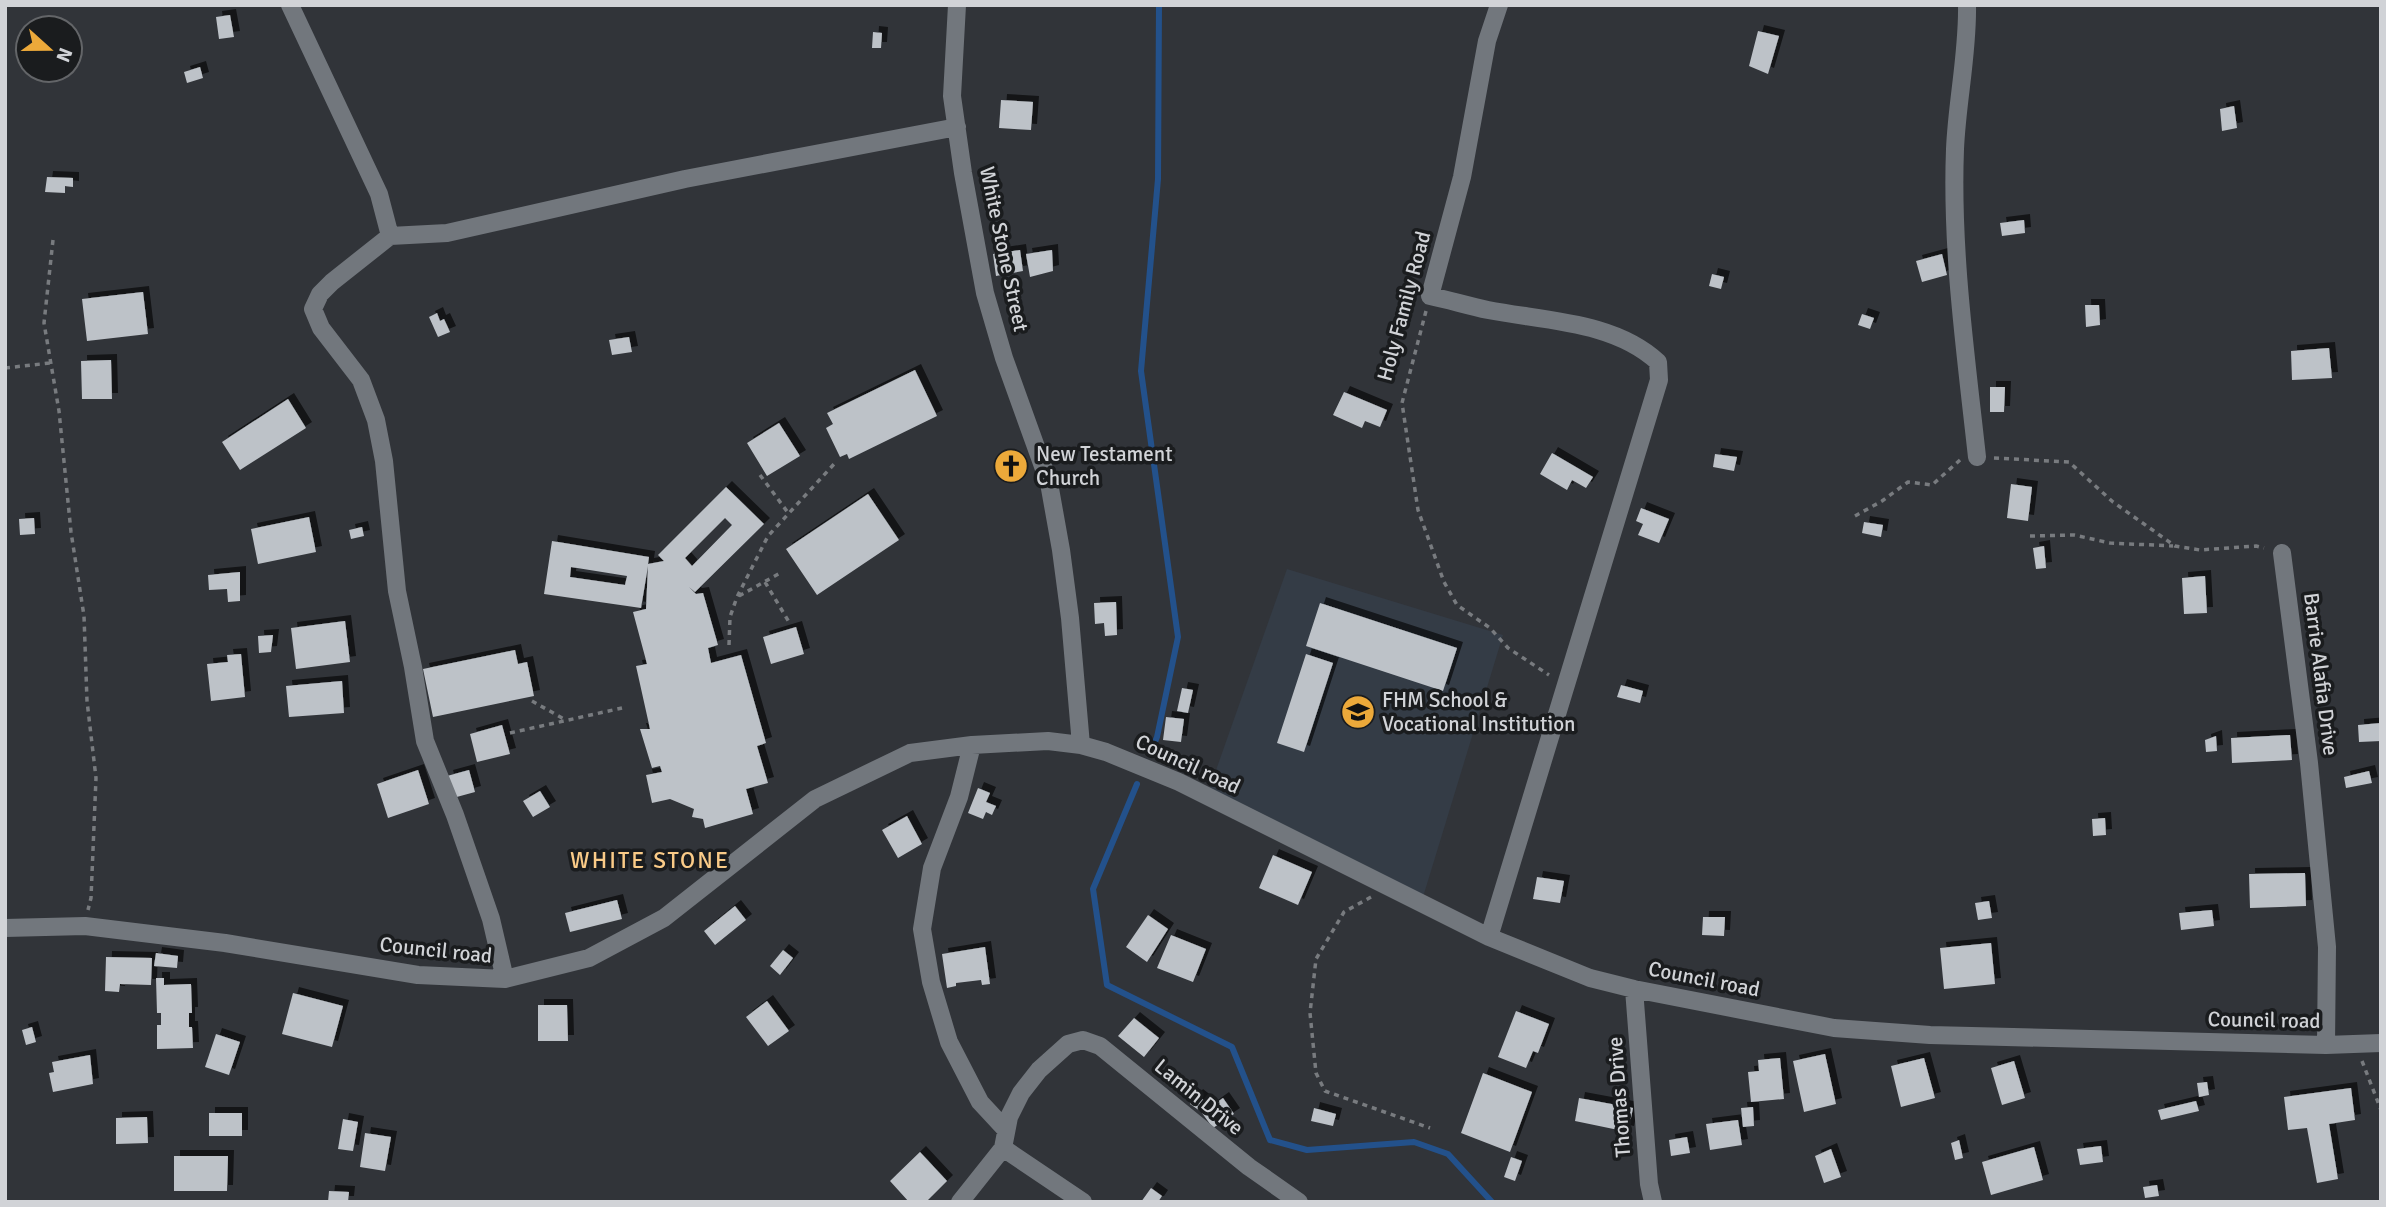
<svg xmlns="http://www.w3.org/2000/svg" width="2386" height="1207" viewBox="0 0 2386 1207" font-family="Signika,sans-serif">
<style>
.built{fill:#343c46}
.lines{fill:none;stroke-linecap:round;stroke-linejoin:round}
.stream{stroke:#23518b;stroke-width:6}
.building{fill:#bdc2c8;fill-rule:evenodd;filter:url(#shadow)}
.path{stroke:#787b7f;stroke-width:3.5;stroke-dasharray:5 5;stroke-linecap:butt}
.minor{stroke:#72777d;stroke-width:18}
.labels{text-anchor:middle;dominant-baseline:central;stroke-width:7;stroke-linejoin:round;paint-order:stroke}
.street-label{font-size:21px;fill:#d1d3d7;stroke:#1a1c1e}
.poi-label{font-size:21px;fill:#d1d3d7;stroke:#1a1c1e;text-anchor:start}
.neighbourhood-label{font-size:23px;letter-spacing:2px;fill:#facb88;stroke:#1a1c1e}
</style>
<defs>
<filter id="shadow"><feDropShadow dx="6" dy="-6" stdDeviation="0" flood-color="#0009"/></filter>
</defs>
<rect width="100%" height="100%" fill="#313439"/>
<path class="built" d="M1287 569 1503 635 1423 897 1209 790Z"/>
<g class="lines">
<path class="stream" d="M1151 752 1157 737 1178 637 1141 371 1158 179 1159 5
M1137 784 1093 889 1107 985 1232 1047 1270 1140 1307 1150 1414 1142 1448 1154 1492 1202"/>
</g>
<path class="building" d="M230 15 234 37 219 39 216 17Z
M1758 31 1779 36 1768 74 1749 66Z
M873 32 882 33 881 48H872Z
M200 67 203 78 187 83 184 72Z
M1001 100 1033 102 1031 130 999 128Z
M2234 106 2237 128 2222 131 2220 109Z
M47 177 73 178V187L65 186V193L45 192Z
M2024 220 2025 233 2002 236 2000 223Z
M1020 250 1023 271 996 276 993 254Z
M1052 250 1053 271 1030 277 1026 254Z
M1942 254 1947 275 1922 282 1916 261Z
M1712 274 1724 277 1721 289 1709 286Z
M143 292 148 334 87 341 82 299Z
M2085 305H2099L2100 325 2086 327Z
M437 313 440 321 444 319 450 332 438 337 429 317Z
M1862 314 1874 318 1870 329 1858 325Z
M629 337 632 352 612 355 609 340Z
M2329 348 2332 378 2292 380 2291 351Z
M111 360 112 399H82L81 361Z
M915 370 937 416 849 459 847 454 840 457 826 428 833 424 827 413Z
M1990 387H2005L2004 412H1990Z
M1344 392 1387 410 1380 427 1365 421 1362 428 1333 415Z
M288 399 306 428 240 470 222 442Z
M779 423 800 456 767 476 747 443Z
M1552 453 1593 477 1586 488 1572 480 1567 490 1540 474Z
M1715 454 1737 457 1734 471 1713 467Z
M2011 484 2032 487 2028 521 2007 518Z
M726 487 764 524 695 592 689 587 696 594 703 593 718 645 708 648 711 663 741 655 766 743 757 746 768 783 746 789 753 814 705 828 703 819 692 817 694 809 670 799 652 803 646 775 662 772 660 766 652 768 640 729H650L636 666 647 664 633 612 646 609 648 566 641 608 544 594 552 541 649 557 648 564 664 561 658 555ZM725 518 732 525 692 566 685 558ZM571 567 627 576 625 585 570 577Z
M868 494 899 540 817 595 786 549Z
M1641 508 1669 519 1659 543 1638 535 1643 524 1636 521Z
M309 517 316 552 258 564 251 529Z
M34 518 35 534 20 535 19 519Z
M1864 522 1883 525 1881 537 1862 533Z
M362 527 364 536 351 539 349 530Z
M2044 546 2046 568 2036 569 2033 548Z
M240 572V601L228 602 227 589 209 590 208 575Z
M2205 576 2207 613 2184 614 2182 578Z
M1116 602 1117 635 1105 636 1104 623 1095 624 1094 603Z
M1320 603 1457 648 1443 691 1306 646Z
M345 621 350 662 296 669 291 628Z
M796 627 804 654 771 664 763 637Z
M273 635 271 652 259 653 258 636Z
M515 650 518 664 527 662 534 696 433 717 423 669Z
M241 654 245 697 211 701 207 664 228 662 227 655Z
M1306 654 1333 663 1304 752 1277 743Z
M342 681 344 713 289 717 286 686Z
M1621 685 1643 691 1640 703 1617 697Z
M1182 688 1193 690 1188 713 1177 711Z
M1166 717 1184 719 1181 742 1163 740Z
M2381 723V741L2359 742 2358 725Z
M502 725 510 754 477 762 470 734Z
M2290 735 2292 760 2232 763 2231 738Z
M2216 736 2217 751 2206 752 2205 740Z
M418 770 429 804 388 818 377 784Z
M469 770 475 792 453 798 447 776Z
M2369 771 2372 783 2346 788 2344 777Z
M978 788 990 793 986 802 996 806 992 815 986 812 983 819 968 813Z
M540 791 550 807 533 817 523 801Z
M907 816 922 844 898 858 882 830Z
M2105 818 2106 835 2093 836 2092 819Z
M1273 855 1312 872 1298 905 1259 888Z
M2305 873 2306 906 2250 908 2249 874Z
M1537 877 1564 881 1560 903 1533 899Z
M617 900 622 919 570 932 565 913Z
M1989 901 1992 918 1978 920 1975 903Z
M735 906 746 920 715 945 704 931Z
M2212 910 2214 926 2181 930 2179 913Z
M1148 915 1168 929 1147 962 1126 947Z
M1703 917H1725L1724 936 1702 935Z
M1171 935 1206 949 1193 982 1157 968Z
M1991 943 1995 984 1944 989 1940 948Z
M985 947 990 984 982 985 981 980 956 983V986L947 988 942 954Z
M783 950 793 958 780 975 770 966Z
M156 953 178 956 177 968 154 966Z
M106 957 152 958 151 985 120 984 119 992 105 991Z
M156 978H164V985L191 984 192 1013H189V1027H192L193 1048 157 1049V1025H161V1013H157Z
M293 993 343 1006 332 1047 282 1034Z
M767 1001 789 1031 768 1046 746 1017Z
M538 1005H567L568 1041H538Z
M1516 1011 1549 1024 1538 1053 1533 1051 1526 1068 1498 1057Z
M1134 1018 1159 1038 1144 1057 1118 1036Z
M32 1027 36 1042 26 1045 22 1030Z
M216 1034 240 1042 229 1075 205 1067Z
M1825 1054 1836 1104 1804 1112 1793 1061Z
M90 1055 93 1084 53 1092 49 1073 54 1072 52 1062Z
M1780 1058 1784 1099 1751 1102 1748 1072 1759 1071 1758 1060Z
M1924 1058 1935 1098 1901 1107 1891 1066Z
M2014 1061 2025 1098 2002 1105 1991 1068Z
M1483 1073 1532 1092 1510 1152 1461 1133Z
M2207 1082 2209 1095 2199 1097 2197 1083Z
M2351 1088 2355 1120 2329 1124 2338 1179 2317 1183 2307 1128 2288 1130 2284 1097Z
M1197 1095 1206 1102 1200 1111 1190 1104Z
M1223 1098 1234 1114 1213 1128 1202 1113Z
M1579 1098 1633 1108 1628 1132 1575 1121Z
M2196 1101 2199 1111 2161 1120 2158 1110Z
M1753 1107 1754 1126 1743 1127 1741 1108Z
M1314 1108 1336 1114 1333 1126 1311 1121Z
M209 1113H242V1136H209Z
M147 1117 148 1143 116 1144V1118Z
M343 1119 358 1122 353 1151 338 1149Z
M1738 1120 1742 1145 1710 1150 1706 1124Z
M365 1133 391 1137 385 1171 360 1167Z
M1687 1137 1690 1153 1671 1156 1669 1140Z
M1959 1140 1963 1158 1955 1160 1951 1143Z
M2101 1146 2103 1162 2080 1165 2077 1149Z
M2034 1147 2043 1180 1991 1195 1982 1162Z
M1831 1149 1841 1177 1824 1183 1815 1156Z
M920 1152 947 1181 926 1202H909L890 1181Z
M174 1156H228L227 1191H174Z
M1511 1157 1522 1161 1515 1181 1504 1177Z
M2157 1185 2159 1196 2145 1198 2143 1187Z
M1151 1188 1162 1196 1158 1202H1141Z
M329 1191 349 1192 348 1202H328Z"/>
<g class="lines">
<path class="path" d="M53 240 44 323 59 411 71 532 84 616 87 701 96 778 91 898 88 910
M1426 311 1402 403 1418 510 1444 582 1457 605 1490 628 1508 648 1549 675
M5 368 50 363
M1994 458 2069 462 2113 502 2175 546 2200 550 2256 546 2264 548
M760 475 789 514
M1855 516 1882 501 1908 482 1932 485 1960 460
M2030 536 2074 535 2110 543 2173 546
M765 582 789 622
M739 596 782 572
M729 645 730 617 737 597 768 536 835 463
M532 701 564 719
M510 733 622 708
M1371 897 1344 912 1316 959 1310 1013 1316 1073 1325 1091 1430 1128
M2362 1061 2381 1110"/>
<path class="minor" d="M290 5 379 194 390 236
M957 5 952 96 963 173 985 293 1004 358 1049 483 1061 550 1070 618 1081 745
M1967 5C1968 53 1957 101 1955 149 1951 251 1966 356 1977 457
M2282 553 2309 763 2327 947 2326 1045
M972 745 959 797 932 868 922 929 931 982 949 1042 980 1102 1006 1130
M5 928 85 926 225 943 418 975 505 979 589 958 664 918 815 799 910 753 972 745 1048 741 1081 745 1106 752 1179 782 1489 937 1590 978 1634 989 1834 1028 1930 1035 2326 1045 2381 1043
M1489 937 1659 380 1658 362C1614 321 1544 321 1488 310 1469 306 1449 300 1430 296L1462 177 1487 41 1499 5
M505 979 491 919 455 815 425 741 413 667 397 591 384 461 376 420 361 380 321 328 313 309 320 294 332 282 390 236 447 233 685 179 957 127
M1634 989 1649 1184 1653 1202
M1003 1148 1083 1202
M960 1202 1003 1148 1009 1117 1021 1093 1039 1070 1068 1044 1083 1040 1100 1046 1249 1167 1299 1202"/>
</g>
<defs>
<g id="church-disc" transform="scale(1.75)"><circle r="9.5" fill="#eca93a" stroke="#1a1c1e"/><path d="M-1.2-6h2.4v3.5h3.3v2.4h-3.3V6h-2.4V-.1h-3.3v-2.4h3.3Z" fill="#111"/></g>
<g id="school-disc" transform="scale(1.75)"><circle r="9.5" fill="#eca93a" stroke="#1a1c1e"/><path d="M0-5L7-2L0 1L-7-2ZM-4 1L0 2.5L4 1V4Q0 6-4 4Z" fill="#111"/></g>
</defs>
<g fill-rule="evenodd">
<use href="#church-disc" x="1011" y="466"/>
<use href="#school-disc" x="1358" y="712"/>
</g>
<g class="labels">
<g class="street-label">
<text transform="translate(1004 249) rotate(78)">White Stone Street</text>
<text transform="translate(1404 306) rotate(-75)">Holy Family Road</text>
<text transform="translate(2321 674) rotate(83)">Barrie Alafia Drive</text>
<text transform="translate(1188 764) rotate(25)">Council road</text>
<text transform="translate(436 950) rotate(6)">Council road</text>
<text transform="translate(1704 979) rotate(11)">Council road</text>
<text transform="translate(2264 1020) rotate(1)">Council road</text>
<text transform="translate(1199 1097) rotate(39)">Lamin Drive</text>
<text transform="translate(1619 1097) rotate(-94)">Thomas Drive</text>
</g>
<g class="poi-label">
<text x="1036" y="454">New Testament<tspan x="1036" dy="24">Church</tspan></text>
<text x="1382" y="700">FHM School &amp;<tspan x="1382" dy="24">Vocational Institution</tspan></text>
</g>
<g class="neighbourhood-label">
<text x="650" y="860">WHITE STONE</text>
</g>
</g>
<rect width="2386" height="1207" fill="none" stroke="#d1d3d7" stroke-width="14"/>
<g transform="translate(49 49) rotate(111)"><circle r="33" fill="#1a1c1e" stroke="#636568" stroke-width="2"/>
<path d="M0-5L12 26L0 18L-12 26Z" fill="#eca93a"/>
<text y="-10" font-size="19" font-weight="bold" text-anchor="middle" fill="#d1d3d7">N</text>
</g>
</svg>
